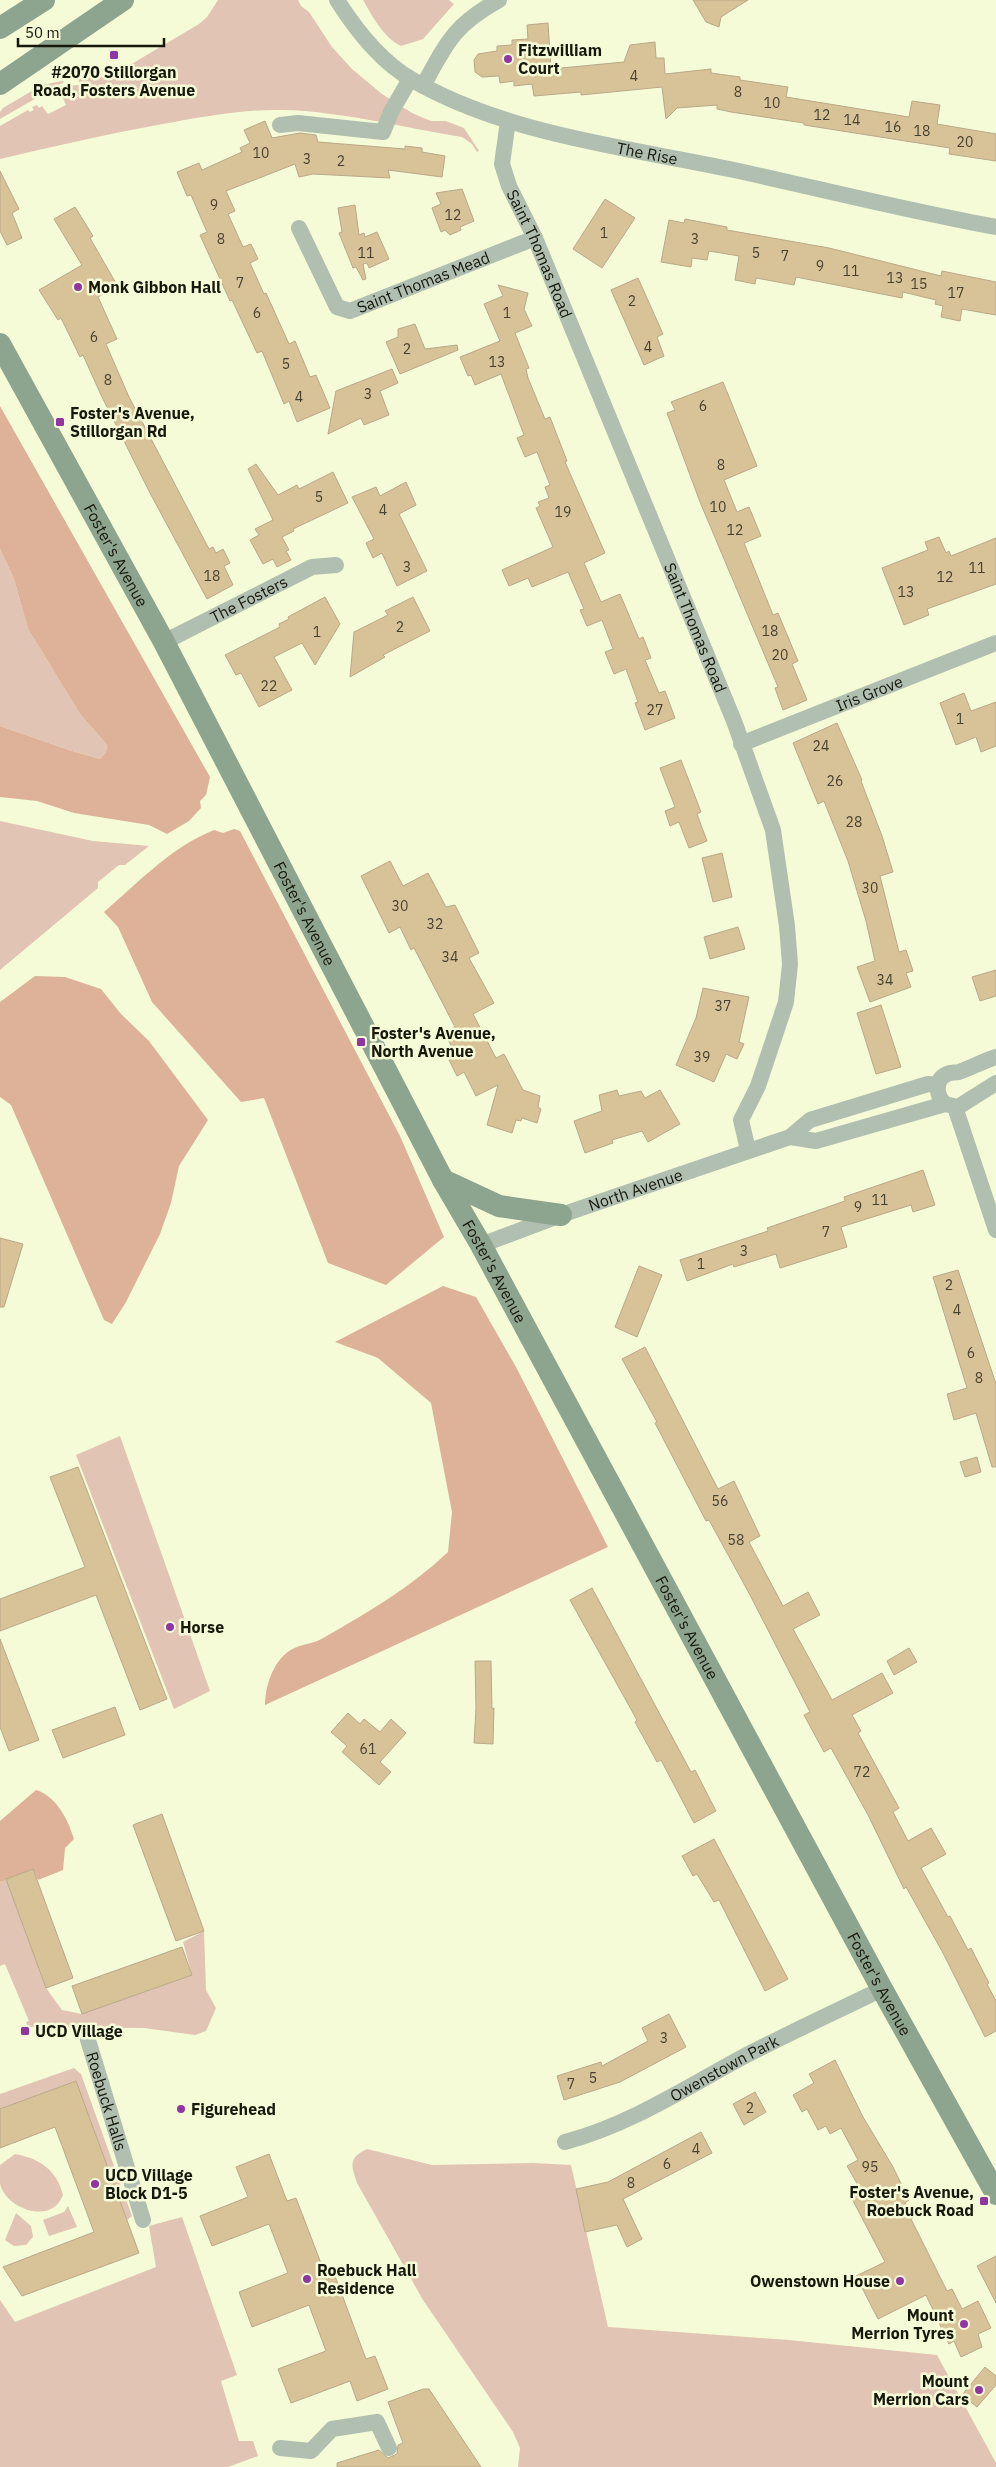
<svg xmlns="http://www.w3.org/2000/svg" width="996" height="2467" viewBox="0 0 996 2467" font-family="'IBM Plex Sans',sans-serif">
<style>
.green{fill:#e1c4b3}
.forest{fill:#ddb298}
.building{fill:#d8c298;stroke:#b9a989}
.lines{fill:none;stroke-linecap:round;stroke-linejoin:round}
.street{stroke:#b0bfb0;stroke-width:16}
.secondary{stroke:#8da48e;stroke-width:22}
.poi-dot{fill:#9036a2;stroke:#f5fbd7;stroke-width:2}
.labels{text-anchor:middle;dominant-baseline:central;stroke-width:5;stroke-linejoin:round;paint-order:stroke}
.number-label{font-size:14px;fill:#47422f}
.poi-label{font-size:16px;font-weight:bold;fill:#17180c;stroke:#f5fbd7;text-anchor:start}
.street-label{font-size:16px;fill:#17180c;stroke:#f5fbd7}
</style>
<rect width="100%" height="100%" fill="#f5fbd7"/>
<path class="green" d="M218 0H298L301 6 309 12 332 47 352 69 382 94 412 113 431 121H446L464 128 479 151 477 152 472 144 462 137C406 128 339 111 283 110 242 109 202 117 163 124 108 134 54 146 0 159V126L28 110 30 112 34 110 32 107 37 105 39 108 42 106 48 114 66 105 63 98 71 94 66 86 79 85V79L113 75 199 24 207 17Z
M363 0H449L454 4 423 39 401 46C384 38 372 16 363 0Z
M62 81 64 82 0 119V112L3 108 42 85Z
M0 549 14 579 28 629 80 714 107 745 106 752 100 759 69 750 0 726Z
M0 821 93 841 149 846 125 865H119L98 882V888L0 970Z
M120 1436 210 1691 174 1709 76 1455Z
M6 1879 46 1988 62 2010 82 2014 192 1975 183 1942 204 1931 206 1990 216 2008 206 2031 195 2035 144 2028 28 2027 26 2022 29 2021 5 1964 0 1966V1882Z
M74 2068 81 2074 132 2216 127 2220 76 2082 0 2109V2094Z
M367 2149 432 2165 533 2163 571 2165 608 2327 789 2340 937 2355 996 2463V2467H518L520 2448 513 2432 423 2300 357 2183C351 2165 348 2158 367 2149Z
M15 2154C39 2158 57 2170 63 2195 52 2225 7 2210 0 2184 0 2179 0 2171 0 2165Z
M68 2206 77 2227 49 2236 43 2220 64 2212Z
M16 2213 31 2226 33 2237 26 2245 14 2246 5 2240Z
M182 2217 237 2375 221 2381 239 2441H253L258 2456 228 2467H0V2300L15 2322 156 2267 149 2226Z"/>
<path class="forest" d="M0 406 210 777 206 795 200 801 201 808 189 821 167 834 149 825 74 813 37 801 0 797V726L69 750 100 759 106 752 107 745 80 714 28 629 14 579 0 549Z
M234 829 240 831 400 1136 444 1237 386 1285 328 1263 264 1098 241 1102 152 1002 118 927 104 912C139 882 171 847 214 830L223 833Z
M35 976 65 977 101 989 121 1014 149 1041 208 1120 179 1166 171 1203 160 1234 126 1302 112 1324 104 1320 11 1105 0 1097V1002Z
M443 1286 476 1297 516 1367 608 1547 265 1705C265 1686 273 1662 289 1651 299 1644 315 1644 325 1637 369 1612 411 1587 448 1552L452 1512 431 1403 378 1358 335 1342Z
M36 1790C56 1796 68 1819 74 1839L65 1848 63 1870 38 1880 33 1869 0 1882V1821Z"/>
<path class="building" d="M693 0H748L721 17 719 27 706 22Z
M548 23 551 69 624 62 630 45 655 42 656 58H664L665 74 711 69V73L740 77V80L788 87 786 97 909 117 912 101 940 105 937 124 996 134V161L949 154 950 148 804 125V123L731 112 717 109V105L677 108 666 119 662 87 581 95V92L534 96 532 84 514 86V81L500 83 499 76 482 77 475 72 474 60 478 54 497 51V46L512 45V40L528 39 527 25Z
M265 121 272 138 300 133 316 135 318 142 405 149V146L422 148V152L445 156 442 177 388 170 390 178 313 174 299 177 295 164 226 191 235 211 228 214 243 247 251 244 258 259 250 263 264 294 266 293 289 344 295 341 310 377 316 375 330 408 297 422 289 401 284 404 262 351 257 353 232 300 230 301 200 235 207 232 191 195 187 196 177 172 199 163 202 170 242 152 240 148 250 143 244 130Z
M0 171 19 209 12 213 22 238 7 245 0 231Z
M462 189 474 221 460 227 461 230 450 235 445 230 441 232 432 208 441 204 436 193Z
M605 199 635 218 602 268 573 249Z
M355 205 359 235 364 233 365 237 377 232 389 259 369 268 367 263 363 264 366 279 363 280 356 267 353 268 339 233 342 232 338 208Z
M75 207 93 236 90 238 117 285 98 297 117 339 106 344 129 397 209 549 213 547 216 553 223 549 230 563 224 566 233 585 207 599 150 493 101 395 83 355 80 357 61 318 58 320 39 290 82 265 54 219Z
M685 219 727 227V230L829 248 941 276 942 271 996 282V315L962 309 960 321 941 317 943 306 935 304 936 300 903 292 902 298 796 277 794 285 756 278 755 284 735 280 739 256 709 251 707 260 692 258 691 267 661 262 669 220 684 223Z
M638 278 663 334 657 337 664 356 644 365 611 290Z
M498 285 528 293 524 309 532 326 515 333 529 368 526 369 528 378 545 419 550 417 567 461 565 462 605 553 584 563 601 602 620 594 639 639 643 637 651 658 645 660 659 693 665 691 675 718 645 730 635 703 638 702 626 669 614 674 605 652 613 649 602 620 587 626 580 610 584 609 568 572 532 587 528 578 509 586 502 570 553 547 536 508 540 506 538 502 549 498 545 487 550 485 537 452 525 457 517 438 524 435 501 374 475 385 471 375 468 376 460 357 500 341 484 304 503 296Z
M415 324 425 349 457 345 458 350 400 374 386 342 398 337V329Z
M392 369 398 383 380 391 389 415 364 425 361 418 328 434 336 391Z
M723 382 757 466 724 480 737 512 749 507 761 536 744 543 773 615 778 613 798 661 792 664 807 700 783 710 775 688 778 687 700 502 667 413 675 410 671 402Z
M256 464 278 495 297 485 299 489 333 472 348 503 293 529 294 531 282 537 289 550 286 551 291 560 277 567 273 559 263 564 250 540 259 535 255 529 273 520 248 469Z
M406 482 416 505 399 514 427 571 397 586 382 553 373 558 366 543 374 539 352 497 376 487 380 496Z
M939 537 946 553 949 551 951 556 996 538V584L927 609 929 615 904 625 882 568 928 550 925 542Z
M325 597 340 624 315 665 302 643 274 657 292 690 259 707 241 673 236 675 225 655 280 627 279 624 289 619 288 617Z
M413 597 430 631 383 655 385 657 350 677 354 632 388 615 385 611Z
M964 693 971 711 996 702V746L981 752 976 737 956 745 940 703Z
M837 723 862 780 861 781 882 836 893 872 880 876 899 952 906 950 913 971 906 973 911 987 870 1002 857 967 875 961 866 921 848 861 824 801 818 804 793 743Z
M681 760 701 812 697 814 707 841 689 848 679 822 670 826 665 811 675 807 660 768Z
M722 853 732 897 713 902 702 858Z
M390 861 403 886 428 873 446 907 455 905 479 953 469 958 494 1003 473 1014 496 1058 504 1054 523 1090 540 1096 538 1107 541 1109 537 1123 522 1118 521 1121 516 1120 512 1133 487 1125 498 1085 476 1096 464 1072 457 1076 449 1060 457 1057 444 1032 455 1027 414 948 411 950 400 927 389 933 361 876Z
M738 927 745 949 710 959 704 937Z
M996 970V996L980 1001 972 977Z
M703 988 749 997 739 1042 744 1044 737 1059 726 1054 714 1082 676 1065 696 1018Z
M881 1005 901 1067 876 1074 857 1013Z
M617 1090 619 1096 641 1091 645 1098 660 1090 680 1124 648 1142 642 1131 612 1140 613 1143 585 1153 574 1121 602 1111 599 1095Z
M923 1170 935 1205 913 1212 911 1205 841 1227 847 1247 780 1268 776 1254 734 1267 733 1264 687 1281 680 1260 768 1231 767 1228 845 1201 844 1197Z
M0 1238 23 1244 4 1307H0Z
M639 1266 662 1275 637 1337 615 1327Z
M958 1270 996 1384V1467H992L976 1413 954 1420 947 1394 967 1388 933 1277Z
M645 1347 718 1489 734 1481 760 1536 749 1542 783 1606 808 1592 820 1615 793 1629 832 1700 882 1673 893 1693 852 1715 861 1731 858 1733 899 1808 893 1812 908 1841 931 1828 946 1854 921 1868 948 1917 950 1916 968 1950 971 1948 989 1983 987 1984 996 2001V2031L985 2037 943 1953 906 1887 904 1889 868 1815 831 1748 824 1752 804 1715 810 1712 750 1595 709 1520 706 1521 655 1423 657 1422 622 1359Z
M977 1457 981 1472 965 1477 960 1462Z
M78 1467 167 1699 140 1710 96 1595 0 1631V1599L85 1567 50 1477Z
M592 1588 691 1772 695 1770 716 1811 694 1823 661 1760 657 1762 635 1722 637 1720 570 1600Z
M0 1639 39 1740 9 1751 0 1727Z
M909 1648 917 1662 894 1675 887 1661Z
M475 1661H491L492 1709 494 1708 493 1744 474 1743 476 1708Z
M115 1707 125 1735 63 1758 52 1730Z
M348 1713 360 1724 364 1719 380 1732 391 1719 406 1733 380 1762 391 1772 379 1785 342 1752 347 1746 331 1732Z
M162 1814 204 1931 176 1941 133 1825Z
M714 1839 788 1979 765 1991 719 1900 714 1902 697 1874 693 1876 682 1856Z
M33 1869 73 1978 46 1988 6 1879Z
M182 1947 192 1975 82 2014 72 1986Z
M669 2014 686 2047 620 2082 564 2100 557 2076 601 2062 602 2066 648 2041 642 2028Z
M835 2060 863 2117 893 2167 909 2200 905 2203 913 2218 911 2219 947 2291 952 2289 962 2309 978 2301 991 2328 978 2334 982 2347 961 2357 954 2341 949 2344 926 2295 878 2319 856 2276 885 2262 849 2193 859 2187 847 2166 858 2160 841 2128 830 2134 826 2126 818 2130 807 2109 802 2112 793 2095 814 2083 809 2074Z
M76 2081 139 2253 22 2296 3 2267 94 2232 55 2127 0 2148V2109Z
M755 2092 766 2112 744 2125 733 2104Z
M701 2132 712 2153 623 2199 642 2239 627 2247 617 2225 585 2232 576 2189 608 2182Z
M269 2154 287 2201 296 2198 327 2279 335 2276 366 2359 375 2356 388 2389 357 2401 350 2381 291 2403 278 2369 326 2351 309 2305 252 2327 239 2292 288 2273 269 2224 212 2246 200 2216 248 2197 236 2167Z
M996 2256V2303L977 2266Z
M985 2367 996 2376V2385L977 2407 962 2395Z
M423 2389H429L481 2467H337V2463L379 2450 388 2458 397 2454 398 2445 403 2443 388 2402Z"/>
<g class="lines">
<g class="street">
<path id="s1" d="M337 0C356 30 380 61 411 79 504 134 630 148 734 170 821 189 908 211 996 227"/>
<path d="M423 86C447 42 454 25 499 0"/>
<path id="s2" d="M508 121 502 164 509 186 535 238 734 721 773 830 787 926 790 964 786 1002 758 1086 741 1120 748 1150"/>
<path d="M280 125 298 123 383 132 391 112 410 79"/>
<path id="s3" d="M299 228 337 307 350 311 535 238"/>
<path id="s4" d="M164 642 312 567 336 565"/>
<path id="s5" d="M741 744 996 643"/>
<path d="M996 1057C983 1061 971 1068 959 1072 955 1073 951 1072 947 1074 934 1080 936 1096 945 1104L958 1107 996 1083"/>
<path d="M955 1107 996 1230"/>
<path d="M790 1137 816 1141 945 1104"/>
<path id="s6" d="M481 1245 561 1215 790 1137 810 1120 928 1084 938 1085"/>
<path id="s7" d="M88 2040 143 2220"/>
<path id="s8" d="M565 2142C629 2125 684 2089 741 2058 787 2034 835 2012 882 1989"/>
<path d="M280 2448 311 2451 332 2429 377 2422 389 2448"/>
</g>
<g class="secondary">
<path d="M0 28 44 0"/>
<path d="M0 84 123 0"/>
<path id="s9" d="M0 344 164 642 443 1180 481 1245 882 1989 996 2194"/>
<path d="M443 1180 499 1206 561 1215"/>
</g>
</g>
<g class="poi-dot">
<rect x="109" y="50" width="10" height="10" rx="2.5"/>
<circle cx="508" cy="59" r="5"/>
<circle cx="78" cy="287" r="5"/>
<rect x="55" y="417" width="10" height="10" rx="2.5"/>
<rect x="356" y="1037" width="10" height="10" rx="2.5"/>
<circle cx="170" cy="1627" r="5"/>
<rect x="20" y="2026" width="10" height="10" rx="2.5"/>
<circle cx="181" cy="2109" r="5"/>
<circle cx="95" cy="2184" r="5"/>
<rect x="979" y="2196" width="10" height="10" rx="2.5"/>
<circle cx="307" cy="2279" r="5"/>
<circle cx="900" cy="2281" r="5"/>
<circle cx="964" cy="2324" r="5"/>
<circle cx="979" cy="2390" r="5"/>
</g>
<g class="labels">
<g class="number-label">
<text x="634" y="76">4</text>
<text x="738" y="92">8</text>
<text x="772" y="103">10</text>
<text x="822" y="115">12</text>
<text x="852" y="120">14</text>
<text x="893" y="127">16</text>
<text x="922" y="131">18</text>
<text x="965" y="142">20</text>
<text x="261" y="153">10</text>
<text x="307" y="159">3</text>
<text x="341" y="161">2</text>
<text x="214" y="205">9</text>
<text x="453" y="215">12</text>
<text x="604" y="233">1</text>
<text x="221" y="239">8</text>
<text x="695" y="239">3</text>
<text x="366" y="253">11</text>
<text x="756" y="253">5</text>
<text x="785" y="256">7</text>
<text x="820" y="266">9</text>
<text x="851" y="271">11</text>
<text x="895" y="278">13</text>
<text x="240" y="283">7</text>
<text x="919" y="284">15</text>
<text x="956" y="293">17</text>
<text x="632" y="301">2</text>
<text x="257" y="313">6</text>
<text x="507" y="313">1</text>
<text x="94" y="337">6</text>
<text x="648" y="347">4</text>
<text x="407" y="349">2</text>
<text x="497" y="362">13</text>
<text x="286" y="364">5</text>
<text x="108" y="380">8</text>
<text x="368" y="394">3</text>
<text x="299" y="397">4</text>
<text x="703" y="406">6</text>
<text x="721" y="465">8</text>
<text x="319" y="497">5</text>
<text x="718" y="507">10</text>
<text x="383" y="510">4</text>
<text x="563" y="512">19</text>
<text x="735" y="530">12</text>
<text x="407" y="567">3</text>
<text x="977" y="568">11</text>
<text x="212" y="576">18</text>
<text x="945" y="577">12</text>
<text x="906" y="592">13</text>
<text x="400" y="627">2</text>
<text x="770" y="631">18</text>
<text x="317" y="632">1</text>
<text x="780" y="655">20</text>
<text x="269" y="686">22</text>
<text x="655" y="710">27</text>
<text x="960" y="719">1</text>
<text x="821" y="746">24</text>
<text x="835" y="781">26</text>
<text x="854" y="822">28</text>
<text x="870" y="888">30</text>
<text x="400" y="906">30</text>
<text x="435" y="924">32</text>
<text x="450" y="957">34</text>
<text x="885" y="980">34</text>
<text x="723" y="1006">37</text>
<text x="702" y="1057">39</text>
<text x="880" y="1200">11</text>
<text x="858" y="1207">9</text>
<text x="826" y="1232">7</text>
<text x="744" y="1251">3</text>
<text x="701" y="1264">1</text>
<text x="949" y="1285">2</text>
<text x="957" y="1310">4</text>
<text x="971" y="1353">6</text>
<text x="979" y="1378">8</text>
<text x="720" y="1501">56</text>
<text x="736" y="1540">58</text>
<text x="368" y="1749">61</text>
<text x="862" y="1772">72</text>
<text x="664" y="2038">3</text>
<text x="593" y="2078">5</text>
<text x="571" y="2084">7</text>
<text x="750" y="2108">2</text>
<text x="696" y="2149">4</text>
<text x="667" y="2164">6</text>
<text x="870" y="2167">95</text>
<text x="631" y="2183">8</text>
</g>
<g class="poi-label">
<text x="518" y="50">Fitzwilliam<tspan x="518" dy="18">Court</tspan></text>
<text x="114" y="72" text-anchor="middle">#2070 Stillorgan<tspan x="114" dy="18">Road, Fosters Avenue</tspan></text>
<text x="88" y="287">Monk Gibbon Hall</text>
<text x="70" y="413">Foster's Avenue,<tspan x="70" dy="18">Stillorgan Rd</tspan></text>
<text x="371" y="1033">Foster's Avenue,<tspan x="371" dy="18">North Avenue</tspan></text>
<text x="180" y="1627">Horse</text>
<text x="35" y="2031">UCD Village</text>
<text x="191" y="2109">Figurehead</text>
<text x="105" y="2175">UCD Village<tspan x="105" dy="18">Block D1-5</tspan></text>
<text x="974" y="2192" text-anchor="end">Foster's Avenue,<tspan x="974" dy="18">Roebuck Road</tspan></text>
<text x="317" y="2270">Roebuck Hall<tspan x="317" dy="18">Residence</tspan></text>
<text x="890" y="2281" text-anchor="end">Owenstown House</text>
<text x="954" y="2315" text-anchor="end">Mount<tspan x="954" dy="18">Merrion Tyres</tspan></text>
<text x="969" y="2381" text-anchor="end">Mount<tspan x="969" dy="18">Merrion Cars</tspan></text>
</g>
<g class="street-label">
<text stroke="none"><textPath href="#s1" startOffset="358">The Rise</textPath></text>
<text stroke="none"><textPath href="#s2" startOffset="141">Saint Thomas Road</textPath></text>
<text stroke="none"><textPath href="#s3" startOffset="180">Saint Thomas Mead</textPath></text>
<text stroke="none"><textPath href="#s9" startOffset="241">Foster's Avenue</textPath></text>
<text stroke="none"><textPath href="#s4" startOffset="95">The Fosters</textPath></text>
<text stroke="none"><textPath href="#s2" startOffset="546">Saint Thomas Road</textPath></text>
<text stroke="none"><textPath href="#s5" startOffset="138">Iris Grove</textPath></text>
<text stroke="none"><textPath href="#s9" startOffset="646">Foster's Avenue</textPath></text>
<text stroke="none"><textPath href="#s6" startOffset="164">North Avenue</textPath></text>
<text stroke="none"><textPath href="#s9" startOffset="1051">Foster's Avenue</textPath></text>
<text stroke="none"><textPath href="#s9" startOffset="1456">Foster's Avenue</textPath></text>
<text stroke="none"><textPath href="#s9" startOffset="1861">Foster's Avenue</textPath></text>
<text stroke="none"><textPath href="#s8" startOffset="176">Owenstown Park</textPath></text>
<text stroke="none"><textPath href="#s7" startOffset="64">Roebuck Halls</textPath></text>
</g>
</g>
<path d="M18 38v8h146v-8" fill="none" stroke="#17180c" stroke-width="2.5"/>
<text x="25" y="38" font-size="15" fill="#17180c" stroke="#f5fbd7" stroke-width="4" paint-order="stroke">50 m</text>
</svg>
